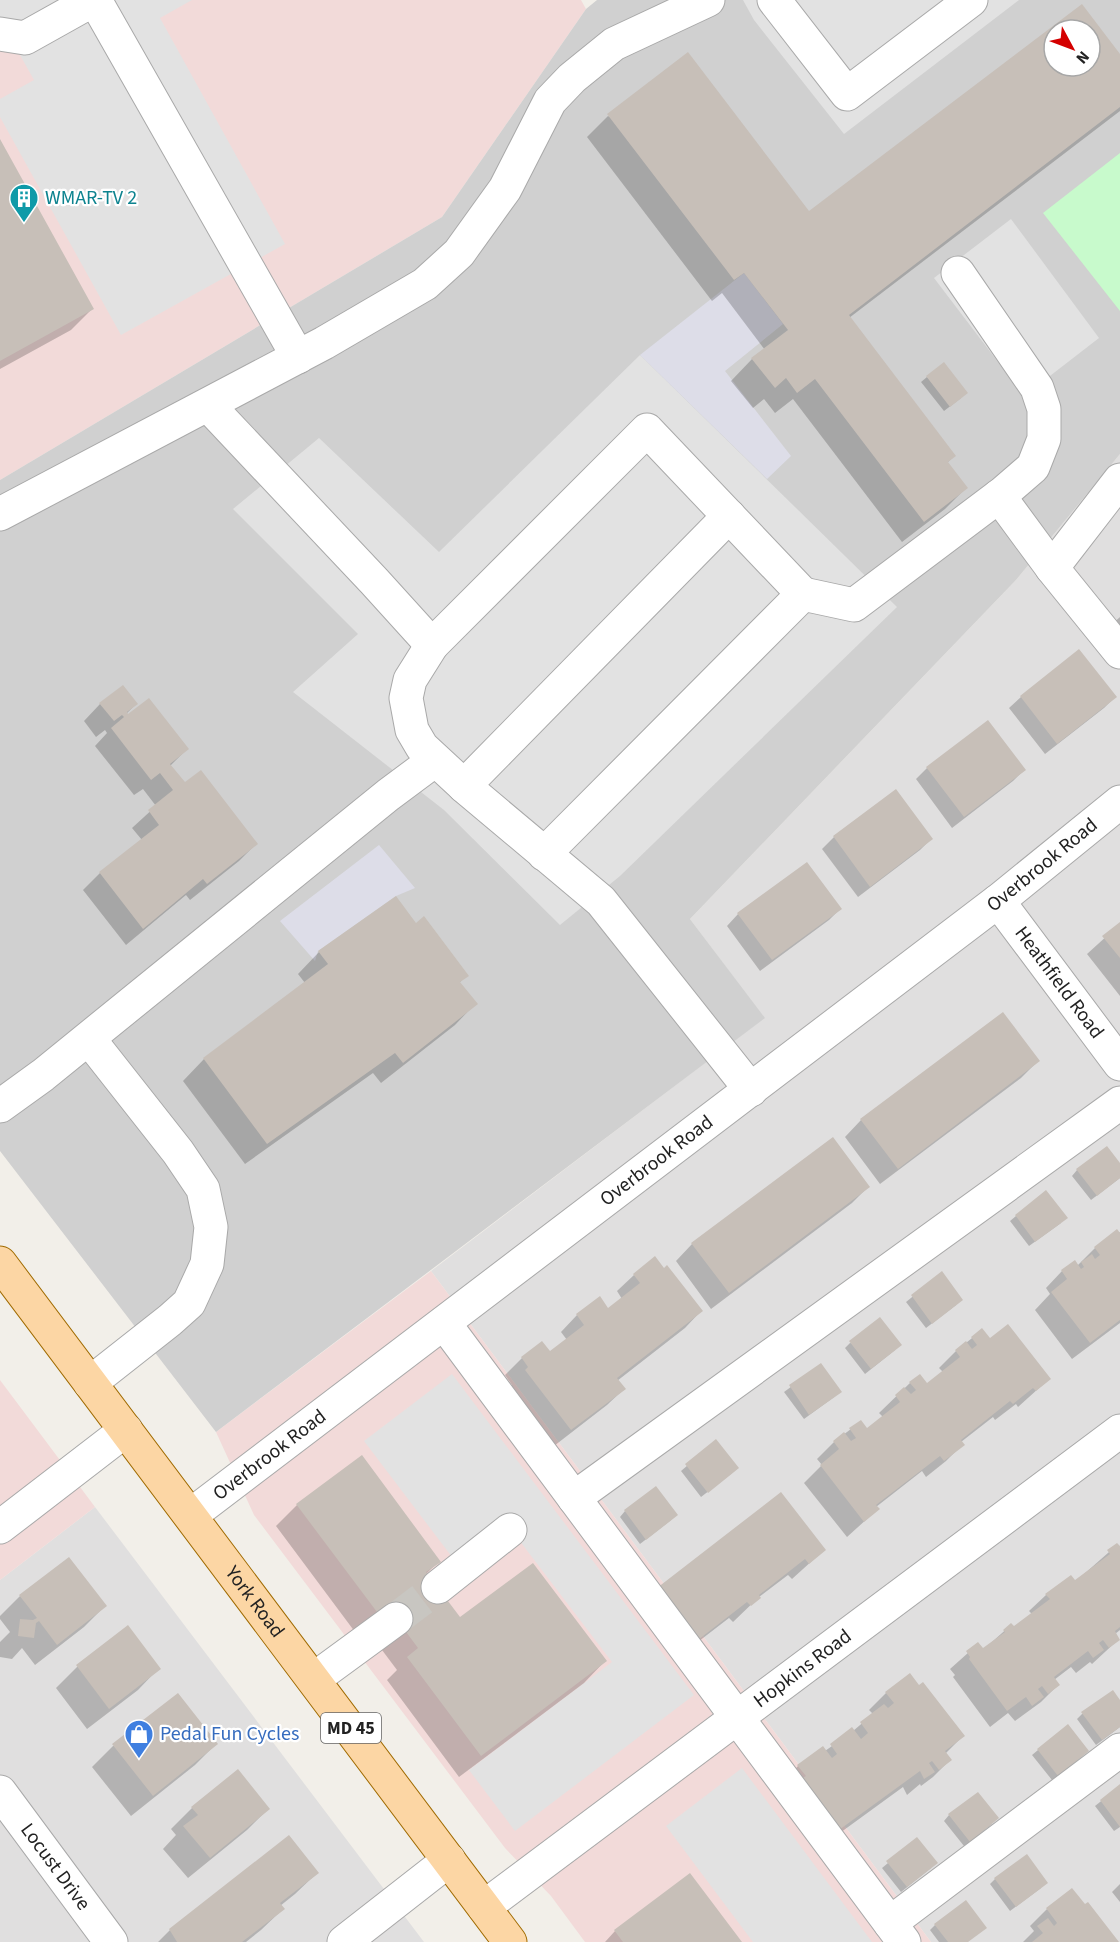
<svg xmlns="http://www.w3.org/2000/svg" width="1120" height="1942" viewBox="0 0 1120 1942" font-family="'Source Sans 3',sans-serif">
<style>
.residential{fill:#e0dfdf}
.commercial{fill:#f2dad9}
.religious{fill:#d0d0d0;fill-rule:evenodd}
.park{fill:#c8facc}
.parking{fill:#e2e2e2}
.plaza{fill:#dddde8}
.shadow{fill:#0003;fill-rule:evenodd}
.building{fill:#c7bfb8;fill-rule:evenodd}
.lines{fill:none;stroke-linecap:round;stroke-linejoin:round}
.minor-tunnel{stroke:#c8c6c1;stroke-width:33;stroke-dasharray:33 16;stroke-linecap:butt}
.minor-casing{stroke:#a9a9a9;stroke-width:35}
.major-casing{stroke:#a06b00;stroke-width:35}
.minor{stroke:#fff;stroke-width:33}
.major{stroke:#fcd6a4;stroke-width:33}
.labels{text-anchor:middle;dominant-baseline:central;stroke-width:4.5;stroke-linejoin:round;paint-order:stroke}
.shield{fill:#fff;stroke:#646464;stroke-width:1.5}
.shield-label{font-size:18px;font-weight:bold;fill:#222}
.culture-label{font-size:20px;fill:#0d838f;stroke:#fff;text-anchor:start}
.street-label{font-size:20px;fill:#222;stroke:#fff}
.shop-label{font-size:20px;fill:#366cbe;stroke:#fff;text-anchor:start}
</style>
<rect width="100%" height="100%" fill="#f2efe9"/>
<path class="residential" d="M1120 454V1942H931L431 1271 764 1018 690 919 1016 580Z
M95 1507 424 1942H0V1580Z"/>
<path class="commercial" d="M0 0H581L586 9 442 217 0 480Z
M431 1271 931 1942H585L551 1896 505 1848 254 1515 216 1432Z
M0 1380 95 1507 0 1580Z"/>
<path class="religious" d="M597 0H1120V454L1016 580 690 919 765 1018 216 1432 0 1151V480L442 217 586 9ZM1054 30H1090V66H1054Z"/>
<path class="park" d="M1120 153V311L1043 213Z"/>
<path class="parking" d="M0 0H192L160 18 285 244 121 335 0 117V99L34 80 0 19Z
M743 0H1019L844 134 754 20Z
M1011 219 1099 338 1024 396 934 278Z
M640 355 897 607 620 876 560 925 444 810 293 692 358 634 233 509 319 438 439 552Z
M452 1374 694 1695 515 1831 469 1770 612 1662 519 1540 468 1578 364 1441Z
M742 1768 872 1942H753L666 1826Z"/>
<path class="plaza" d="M744 273 783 324 725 371 791 456 767 479 640 355Z
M379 845 415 888 396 896 318 951 315 961 280 921Z"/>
<path class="shadow" d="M1081 6 1120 56V111L849 318 954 456 947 463 966 488 945 509 902 542 793 399 775 413 764 399 753 408 731 381 752 359 765 350 722 293 712 301 587 137 608 116 809 213ZM1054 30H1090V66H1054Z
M0 142 92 309 71 330 0 369Z
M927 377 961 398 944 411 921 382Z
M1120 617V640L1109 627Z
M1079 651 1115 697 1104 708 1045 754 1009 708 1021 697Z
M100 704H136L126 714 187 749 170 766 184 785 256 844 239 861 190 900 186 895 126 945 83 890 100 873 142 840 132 828 156 806 143 789 134 795 95 746 107 733 105 730 96 737 84 721Z
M927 768 1024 770 1013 781 952 828 916 779Z
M896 791 931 839 920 850 858 897 822 849 834 837Z
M396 898 416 925 467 975 459 983 476 1003 455 1025 381 1083 373 1073 245 1164 183 1081 204 1059 305 983 298 974 319 952Z
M840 909 829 920 760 971 727 926 738 914Z
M1120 924V996L1087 954Z
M1038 1061 1021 1078 880 1184 845 1137 861 1120Z
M1120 1165V1178L1091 1200 1072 1176 1077 1170Z
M868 1187 852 1203 711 1309 676 1261 692 1244Z
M1016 1216 1061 1223 1029 1246 1010 1221Z
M1120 1232V1323L1072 1359 1035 1310 1050 1294 1046 1288 1062 1271 1077 1266 1095 1248Z
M942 1273 956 1305 926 1328 906 1302Z
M634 1275 701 1311 685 1328 617 1381 624 1389 607 1405 554 1446 509 1388 512 1385 505 1375 522 1358 542 1343 550 1354 567 1340 561 1332 577 1315 608 1310 622 1299 617 1291Z
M982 1330 990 1340 1049 1379 1018 1407 1016 1404 995 1420 993 1417 961 1442 963 1444 946 1461 926 1477 922 1471 876 1507 878 1509 847 1537 804 1483 822 1465 817 1459 834 1442 860 1422 867 1430 883 1417 879 1413 910 1383 927 1385 943 1372 939 1368 956 1351Z
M850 1343 895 1350 865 1374 845 1348Z
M821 1365 834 1397 804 1419 784 1392Z
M716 1441 732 1473 701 1497 681 1471Z
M361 1457 439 1561 426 1574 460 1619 605 1661 584 1683 459 1777 387 1680 397 1670 364 1626 355 1632 276 1526 297 1505Z
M625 1511 671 1520 640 1544 620 1517Z
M1117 1545 1120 1547V1630L1115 1634 1119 1639 1092 1664 1090 1662 1076 1673 1071 1667 1054 1680 1058 1685 1041 1702 1015 1721 1008 1713 990 1727 953 1677 955 1675 950 1669 978 1644 983 1650 1011 1625 1013 1628 1032 1614 1029 1611 1046 1595 1075 1582Z
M824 1550 792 1579 788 1575 759 1597 733 1622 729 1618 681 1655 641 1606Z
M20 1596 105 1606 84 1627 35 1665 22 1648 12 1659 0 1657V1642L10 1632 0 1619V1616Z
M127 1628 159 1668 138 1690 87 1729 56 1688 77 1667Z
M909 1675 963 1736 945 1754 950 1760 933 1777 921 1786 920 1784 907 1795 903 1787 822 1846 782 1783 798 1766 825 1751 853 1731 873 1714 869 1710 886 1693Z
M1120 1703V1727L1096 1745 1077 1719 1082 1714Z
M1067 1726 1081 1757 1052 1780 1032 1755Z
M216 1744 195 1765 131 1816 92 1767 113 1746Z
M1120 1786V1827L1114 1831 1095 1806Z
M192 1808 268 1809 247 1830 188 1878 163 1849 176 1835 171 1829Z
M949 1815 992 1824 964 1846 944 1821Z
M917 1839 931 1868 901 1892 882 1868Z
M317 1873 295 1894 280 1906 283 1909 261 1930 246 1942H158L170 1930Z
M995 1879 1041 1888 1010 1911 990 1884Z
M1120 1884V1902L1112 1892Z
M1047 1909 1117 1942H1023L1034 1931 1030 1926Z
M935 1925 968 1942H939L930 1930Z
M615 1931 740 1942H605Z"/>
<path class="building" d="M1082 4 1120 54V107L849 315 956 456 948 462 968 488 924 522 815 379 797 393 786 378 775 388 751 358 788 330 744 273 734 280 607 114 688 52 809 211ZM1054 30H1090V66H1054Z
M0 139 94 309 0 361Z
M944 362 968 393 950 407 926 376Z
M1079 649 1117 697 1057 744 1020 696Z
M123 685 138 704 127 712 128 714 149 698 189 749 170 764 185 782 201 770 258 844 207 884 203 879 143 929 99 872 159 825 148 810 173 790 160 773 151 780 111 728 124 717 122 715 114 721 99 703Z
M988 720 1026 770 964 817 926 767Z
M896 789 933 839 870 887 833 836Z
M807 862 842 909 772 960 737 913Z
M396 896 416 923 424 916 469 976 460 982 478 1004 403 1063 395 1053 267 1144 203 1058 328 964 318 951Z
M1120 922V958L1102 936Z
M1003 1012 1040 1061 898 1169 860 1119Z
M833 1137 870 1187 729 1293 691 1243Z
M1107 1146 1120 1163V1178L1097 1196 1076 1169Z
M1046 1190 1068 1218 1035 1242 1015 1215Z
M1117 1229 1120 1233V1320L1090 1343 1051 1292 1067 1279 1061 1270 1075 1260 1081 1269 1084 1267 1081 1262 1092 1254 1095 1259 1100 1255 1094 1247Z
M655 1256 664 1268 667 1265 703 1311 617 1378 626 1389 571 1430 525 1370 528 1367 521 1357 542 1341 550 1351 584 1325 576 1314 600 1296 608 1308 640 1283 633 1274Z
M942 1271 963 1300 932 1324 911 1295Z
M880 1317 902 1345 871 1369 849 1341Z
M1008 1324 1051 1379 1036 1391 1033 1388 1013 1404 1010 1401 961 1440 965 1445 944 1461 940 1456 876 1505 880 1509 864 1522 820 1465 839 1449 833 1441 844 1432 851 1441 856 1438 849 1428 861 1420 867 1428 900 1402 895 1395 904 1387 911 1394 916 1390 909 1382 920 1374 927 1383 960 1357 955 1350 966 1341 972 1349 977 1345 971 1337 982 1328 990 1338Z
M821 1363 842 1392 809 1415 789 1385Z
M716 1439 739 1468 708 1493 685 1464Z
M362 1455 441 1562 426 1572 460 1617 533 1563 607 1661 481 1756 407 1657 418 1648 386 1605 377 1612 296 1504Z
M656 1486 678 1515 646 1540 624 1510Z
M781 1492 826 1550 809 1564 805 1559 759 1595 761 1598 751 1606 747 1602 698 1640 657 1588Z
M1117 1543 1120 1546V1627L1115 1631 1120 1640 1109 1648 1103 1640 1099 1643 1104 1650 1093 1658 1088 1651 1054 1677 1060 1685 1048 1694 1042 1686 1038 1689 1044 1697 1032 1706 1026 1697 1007 1711 969 1659 970 1657 966 1651 978 1642 983 1648 1005 1632 1003 1630 1011 1623 1014 1626 1050 1599 1045 1594 1071 1575 1075 1580 1110 1554 1107 1550Z
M69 1557 107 1606 57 1645 39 1621 36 1623 34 1638 18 1636 20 1619 33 1620 37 1618 19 1595Z
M128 1625 161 1669 109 1709 76 1665Z
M910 1673 919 1685 923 1682 965 1736 945 1751 952 1760 939 1770 932 1761 929 1763 935 1772 924 1779 920 1771 839 1830 801 1779 806 1776 797 1765 823 1746 832 1758 837 1754 830 1744 852 1727 861 1739 868 1733 860 1722 884 1704 888 1708 894 1703 885 1692Z
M1113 1690 1120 1700V1727L1102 1740 1081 1712Z
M178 1693 218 1744 153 1796 112 1744Z
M1068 1724 1089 1751 1058 1776 1037 1749Z
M238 1769 270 1809 210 1858 183 1826 198 1815 191 1807Z
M1120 1784V1827L1100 1800Z
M978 1792 999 1818 970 1842 948 1814Z
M289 1835 319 1873 280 1903 285 1909 242 1942H177L169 1929Z
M917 1837 938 1863 907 1887 886 1861Z
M1027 1854 1048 1883 1016 1907 994 1878Z
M690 1873 742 1942H623L614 1930Z
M1072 1888 1085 1904 1088 1902 1119 1942H1032L1043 1933 1037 1926 1048 1918 1054 1926 1057 1923 1046 1908Z
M966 1900 987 1928 968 1942H948L934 1924Z"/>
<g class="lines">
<path class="minor-tunnel" d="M396 1619 438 1587"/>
<g class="minor-casing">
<g id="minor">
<path d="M95 0 298 357"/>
<path d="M774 0 847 94 971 0"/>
<path d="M0 34 25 38 93 0"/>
<path d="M208 405 374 581 432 645"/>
<path d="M1120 480 1052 568 1120 652"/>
<path d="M999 496 1052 568"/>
<path d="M0 514 324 343 425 284 459 253 505 189 550 101 572 78 614 44 708 0"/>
<path d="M464 786 729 516"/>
<path d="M544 854 803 594 854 605 1003 493 1033 467 1044 439V409L1037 388 958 273"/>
<path id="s1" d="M998 901 1120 1064"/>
<path d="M89 1039 178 1152 203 1189 211 1227 207 1264 189 1303 170 1320 90 1383"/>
<path d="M751 1090 601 901 464 786 422 747 412 730 406 698 410 680 432 645 647 430 803 594"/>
<path d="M0 1106 43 1075 388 795 435 760"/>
<path d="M444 1323 904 1942"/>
<path d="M574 1498 1120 1103"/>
<path id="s2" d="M191 1515 998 901 1120 802"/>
<path d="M0 1527 126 1430"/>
<path d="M438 1587 510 1530"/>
<path d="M314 1679 396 1619"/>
<path id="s3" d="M0 1792 111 1942"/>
<path id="s4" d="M484 1907 1120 1431"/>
<path d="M890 1923 1120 1750"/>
<path d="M344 1942 449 1860"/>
</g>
</g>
<g class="major-casing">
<g id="major">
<path id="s5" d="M0 1263 510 1942"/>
</g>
</g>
<use href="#minor" class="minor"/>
<use href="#major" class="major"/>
</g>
<defs>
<g id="building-pin" transform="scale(1.5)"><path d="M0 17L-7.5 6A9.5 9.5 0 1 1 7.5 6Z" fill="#0f9aa8" stroke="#fff"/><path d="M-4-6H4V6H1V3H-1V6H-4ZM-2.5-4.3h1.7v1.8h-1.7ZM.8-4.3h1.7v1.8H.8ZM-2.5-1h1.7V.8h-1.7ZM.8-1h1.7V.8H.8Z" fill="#fff"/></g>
<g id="shop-pin" transform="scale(1.5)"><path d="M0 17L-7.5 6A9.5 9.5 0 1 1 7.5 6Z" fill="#3f7fe0" stroke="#fff"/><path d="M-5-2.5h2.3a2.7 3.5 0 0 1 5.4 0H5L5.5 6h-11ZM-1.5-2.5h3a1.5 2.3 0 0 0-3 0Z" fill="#fff"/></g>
</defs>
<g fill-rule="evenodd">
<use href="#building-pin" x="24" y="198"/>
<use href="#shop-pin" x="139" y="1734"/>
</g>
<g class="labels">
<rect class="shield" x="321" y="1713" width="60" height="30" rx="4.5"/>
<g class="shield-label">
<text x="351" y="1728">MD 45</text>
</g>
<g class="culture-label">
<text x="45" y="198">WMAR-TV 2</text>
</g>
<g class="street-label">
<text stroke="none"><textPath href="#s2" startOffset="1071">Overbrook Road</textPath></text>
<text stroke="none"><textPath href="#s1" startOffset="102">Heathfield Road</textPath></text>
<text stroke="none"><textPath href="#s2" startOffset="585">Overbrook Road</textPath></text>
<text stroke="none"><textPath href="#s2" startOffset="99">Overbrook Road</textPath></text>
<text stroke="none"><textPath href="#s5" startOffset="424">York Road</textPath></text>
<text stroke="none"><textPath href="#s4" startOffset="398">Hopkins Road</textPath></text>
<text stroke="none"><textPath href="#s3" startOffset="93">Locust Drive</textPath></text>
</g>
<g class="shop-label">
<text x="160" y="1734">Pedal Fun Cycles</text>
</g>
</g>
<g transform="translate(1072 48) rotate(131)"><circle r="28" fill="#ffffff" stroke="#a7a7a7" stroke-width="1.5"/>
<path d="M0-4.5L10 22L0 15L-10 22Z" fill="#d40000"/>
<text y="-9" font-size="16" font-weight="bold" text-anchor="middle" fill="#222222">N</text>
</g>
</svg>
